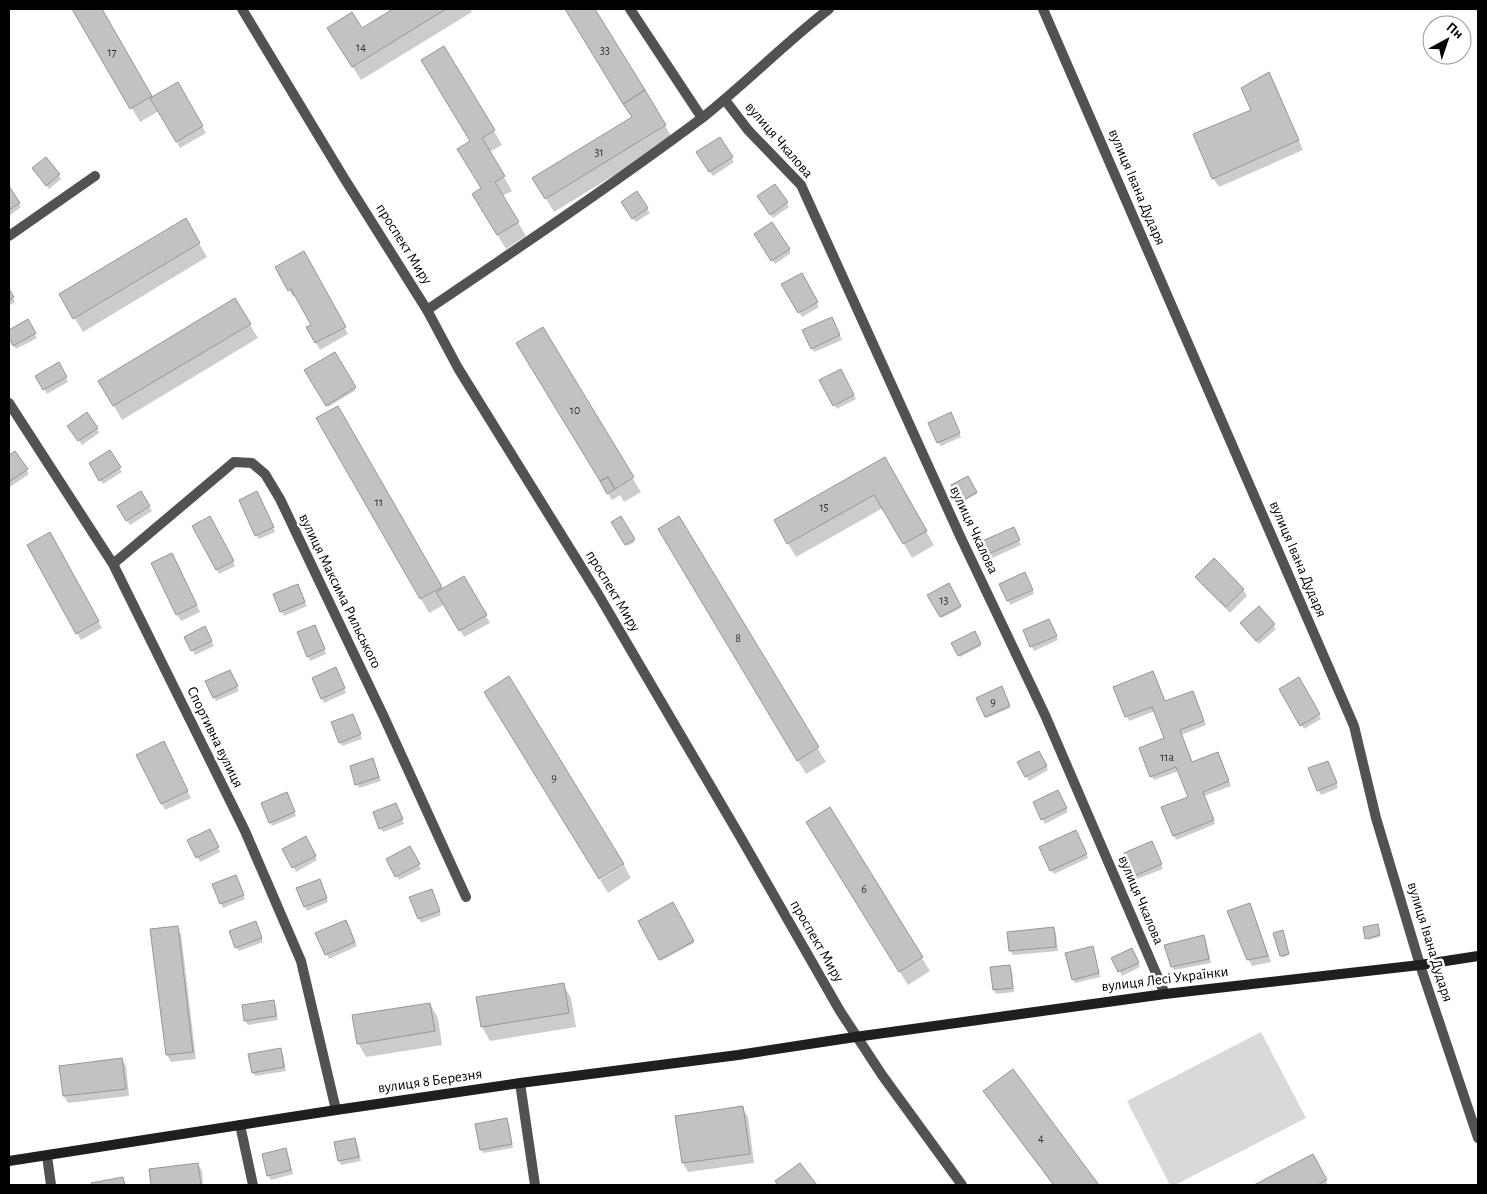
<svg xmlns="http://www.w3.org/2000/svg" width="1487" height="1194" viewBox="0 0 1487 1194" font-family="'Alegreya Sans',sans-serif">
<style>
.green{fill:#d9d9d9}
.shadow{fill:#0003}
.building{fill:#c2c2c2;stroke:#969696}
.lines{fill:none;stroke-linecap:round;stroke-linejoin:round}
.minor{stroke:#525252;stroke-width:10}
.tertiary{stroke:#525252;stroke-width:10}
.secondary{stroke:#1f1f1f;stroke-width:10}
.labels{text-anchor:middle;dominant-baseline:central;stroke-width:5;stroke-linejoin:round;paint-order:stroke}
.number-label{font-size:12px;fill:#303030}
.street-label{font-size:15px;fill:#000;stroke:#fff}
</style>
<rect width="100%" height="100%" fill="#fff"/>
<path class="green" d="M1261 1032 1306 1118 1175 1185H1170L1127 1101Z"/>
<path class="shadow" d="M74 9H100L152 98 177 84 206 133 180 148 159 111 140 122Z
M395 9H470L472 12 361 80 337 42 362 30Z
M566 9H594L673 139 554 212 534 179 633 118Z
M1269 73 1274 82 1303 150 1219 187 1213 178 1252 111Z
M494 131 502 145 489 152 512 191 502 196 526 236 506 249 481 209 483 189 472 141Z
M720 139 734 162 713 176 698 153Z
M46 159 61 179 49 189 36 173Z
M775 186 789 207 773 218 761 201Z
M9 188 21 207 9 216Z
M637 193 650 213 636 222 625 207Z
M185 220 207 257 83 332 61 295Z
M758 239 789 249 791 253 775 264Z
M304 253 348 334 320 350 308 328 312 325 296 295 293 297 277 267Z
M801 274 819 307 802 317 783 284Z
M9 291 15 302 9 306Z
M235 300 258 338 122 420 100 381Z
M28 321 37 338 16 349 9 336V331Z
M834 323 842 340 814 352 812 348Z
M542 329 641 492 624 502 620 495 612 500 526 358Z
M334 353 356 390 328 407 306 370Z
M58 364 68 382 47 394 37 376Z
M840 370 856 399 837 409 821 380Z
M338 407 443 590 464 578 490 623 464 637 445 604 429 613 318 419Z
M953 418 961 437 941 446 938 442Z
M97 428 99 433 82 445 72 430Z
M110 452 122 472 103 484 90 464Z
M15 453 29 474 10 487 9 486V457Z
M884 459 934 545 912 558 883 508 796 557 775 521Z
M968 478 977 494 962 502 953 486Z
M140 493 152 511 130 525 118 507Z
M259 497 275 532 259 539 256 535Z
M209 518 235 566 219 574 194 526Z
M621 518 635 542 627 546 613 522Z
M679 518 826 762 806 774 667 544Z
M1016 533 1021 545 990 559 982 542Z
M50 534 102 628 81 640 29 546Z
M176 561 200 612 181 621 177 614Z
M1197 577 1243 589 1247 596 1230 613 1201 584Z
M1027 578 1034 594 1010 605 1001 584Z
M948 585 961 608 942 618 929 595Z
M300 590 307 606 284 616 281 611Z
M1259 608 1276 629 1259 644 1244 627Z
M1051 624 1058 640 1034 651 1025 631Z
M317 631 326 654 310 661 308 656Z
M207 632 214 646 195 655 186 637Z
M974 632 981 646 960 657 952 644Z
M338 673 346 693 324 703 322 698Z
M232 676 239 691 216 701 214 697Z
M1299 679 1321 719 1304 729 1281 689Z
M1001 688 1010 708 987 718 978 699Z
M1115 688 1165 703 1195 696 1206 725 1181 735 1193 763 1220 758 1231 786 1204 796 1215 824 1176 840 1174 836 1189 798 1179 771 1154 780 1152 776 1166 738 1155 711 1129 721Z
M355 720 362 739 342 746 340 742Z
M167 749 191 798 165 810 162 804Z
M1038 752 1048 770 1029 781 1019 763Z
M373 760 381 781 359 788 357 784Z
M1330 766 1338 788 1321 795 1318 790Z
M1060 796 1068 812 1045 824 1034 803Z
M289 798 296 816 272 826 270 822Z
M398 808 404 824 383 832 380 828Z
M209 830 220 852 200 862 189 841Z
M816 836 922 958 930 971 908 985Z
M1078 836 1088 858 1054 874 1051 870Z
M305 838 317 860 296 872 284 849Z
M1154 847 1163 869 1137 879 1135 875Z
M410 848 421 869 399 880 388 859Z
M624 865 631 878 608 893 600 880Z
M236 876 245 899 223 908 213 885Z
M321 885 328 902 307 911 305 907Z
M433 895 441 915 421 923 419 918Z
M673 903 694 943 661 961 639 921Z
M1250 904 1253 911 1271 962 1252 966 1248 959Z
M347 926 357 946 329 959 317 934Z
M177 927 181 934 196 1059 171 1062 167 1055 152 930Z
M258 927 263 942 239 951 236 947Z
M1378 927 1380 937 1368 940 1367 938Z
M1054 928 1056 933 1058 951 1013 955 1010 951 1009 933Z
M1275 933H1283L1289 955 1282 958Z
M1204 937 1206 941 1211 963 1174 970 1172 966Z
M1092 948 1094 952 1100 977 1075 983 1073 979Z
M1134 954 1140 967 1122 976 1113 958Z
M1009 966 1012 970 1014 992 996 994 994 990Z
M563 984 571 998 576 1027 490 1041 482 1027Z
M273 1002 276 1006 278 1020 248 1025 245 1021 243 1006Z
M430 1004 438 1018 442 1045 366 1057 358 1043Z
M280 1050 283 1054 286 1071 255 1076 253 1072Z
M122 1059 126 1066 129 1096 68 1103 64 1096 60 1067Z
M1012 1071 1098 1185H1053L993 1105 985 1091Z
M742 1107 748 1117 754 1163 688 1172 683 1163 676 1117Z
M506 1120 509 1124 513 1148 483 1153 481 1149Z
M354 1139 357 1143 361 1161 341 1165 339 1161Z
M285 1150 288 1154 293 1174 271 1180 268 1175Z
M1312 1156 1328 1185H1257Z
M198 1164 202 1171 203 1185H153L151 1170Z"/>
<path class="building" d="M72 9H102L152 96 130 109Z
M393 9H446L352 67 327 28 352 12 362 28Z
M565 9H595L645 90 623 104Z
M444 46 495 130 482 138 505 176 495 182 519 222 497 235 472 194 481 188 457 149 470 141 421 60Z
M1269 72 1299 140 1212 179 1193 134 1251 110 1241 88Z
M178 82 203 126 176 142 150 98Z
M645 90 666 125 545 199 532 178 632 117 623 104Z
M720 137 733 157 709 172 696 152Z
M46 157 60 174 46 186 32 168Z
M775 184 788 202 770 215 757 196Z
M9 186 20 203 9 210Z
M637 191 648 208 632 219 621 202Z
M186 218 200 243 73 319 59 294Z
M772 222 790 249 771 261 754 234Z
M304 251 346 327 315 343 306 327 311 325 291 289 288 291 275 267Z
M802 273 818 302 798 313 781 284Z
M9 289 14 297 9 301Z
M235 298 251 324 113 406 98 381Z
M832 317 840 335 811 349 802 330Z
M28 319 36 333 13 346 9 338V330Z
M543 327 634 477 615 489 608 477 600 481 516 343Z
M335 352 356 387 326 406 304 370Z
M59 362 67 377 43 390 35 376Z
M841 369 854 395 833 406 819 380Z
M338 406 442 587 420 599 316 418Z
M87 412 98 428 78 441 67 426Z
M951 412 960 433 937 443 928 423Z
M110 450 121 467 99 481 89 463Z
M15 451 28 469 9 482V455Z
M885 457 927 531 903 544 874 495 787 544 774 520Z
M968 476 977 492 960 502 951 485Z
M608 477 615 489 607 494 600 481Z
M141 491 150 506 126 521 117 506Z
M257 491 274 527 255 536 239 500Z
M210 516 234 561 216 570 192 526Z
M621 516 635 539 625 545 611 522Z
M679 516 819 747 797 761 658 529Z
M1014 527 1020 540 986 555 980 542Z
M50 532 99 621 76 634 27 545Z
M172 553 197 605 176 615 151 563Z
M1214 558 1244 589 1226 607 1195 577Z
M1025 572 1033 590 1007 601 999 584Z
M464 576 487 615 459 631 436 592Z
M949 583 961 606 940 617 927 595Z
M298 584 305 602 280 612 273 594Z
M1259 606 1275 624 1256 641 1240 623Z
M1049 619 1057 636 1030 647 1023 630Z
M315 625 325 649 307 657 297 632Z
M205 626 212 641 191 651 184 637Z
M975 631 981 644 958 656 951 643Z
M336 667 345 688 321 699 312 678Z
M230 670 238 686 213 698 205 681Z
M1153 671 1165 701 1193 691 1204 721 1180 730 1192 762 1218 752 1229 781 1203 792 1214 820 1173 836 1161 807 1188 797 1176 767 1150 777 1139 748 1164 738 1152 707 1125 717 1113 687Z
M509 676 624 864 599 879 484 692Z
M1299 677 1320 714 1300 726 1279 689Z
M1002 686 1010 706 985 717 976 698Z
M353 714 361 734 339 743 331 722Z
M164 741 188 791 161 804 136 755Z
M1039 751 1047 766 1025 777 1017 762Z
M373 758 379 777 355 785 350 766Z
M1328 761 1337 783 1317 791 1308 768Z
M1058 790 1067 808 1041 820 1033 802Z
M287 792 295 812 269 823 261 803Z
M396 803 403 819 379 829 373 812Z
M830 807 923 957 899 972 806 822Z
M210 829 219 847 196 858 187 840Z
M1076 830 1087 854 1050 871 1039 847Z
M306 836 316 856 292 868 282 849Z
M1152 841 1162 864 1134 876 1124 853Z
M410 846 420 864 395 877 386 859Z
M236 875 244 895 220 904 212 884Z
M320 879 327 898 304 907 296 888Z
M432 889 440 911 418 919 409 897Z
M673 902 694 941 659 960 638 921Z
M1250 903 1268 956 1247 960 1227 911Z
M346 920 355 942 325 955 315 933Z
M256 921 262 938 235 948 229 931Z
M1378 924 1380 935 1365 939 1363 927Z
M178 926 193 1052 166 1055 150 929Z
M1054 927 1056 947 1009 951 1007 932Z
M1283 930 1289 954 1280 956 1273 933Z
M1204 935 1209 959 1171 967 1164 945Z
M1093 946 1099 973 1072 980 1065 953Z
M1132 948 1139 963 1118 972 1111 958Z
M1010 965 1013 988 993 990 990 967Z
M564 983 569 1013 481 1027 476 997Z
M274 1000 276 1016 244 1021 242 1005Z
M430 1003 435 1031 357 1044 352 1015Z
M281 1048 284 1067 252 1073 248 1054Z
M122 1058 126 1089 63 1096 59 1066Z
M1013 1069 1099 1185H1054L983 1091Z
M743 1106 750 1154 682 1163 675 1116Z
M507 1118 512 1144 480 1150 475 1124Z
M355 1138 359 1157 338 1161 334 1142Z
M286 1148 291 1170 267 1176 262 1154Z
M1313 1154 1327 1180 1317 1185H1254Z
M198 1163 201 1185H151L149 1169Z
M800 1163 817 1185H778L775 1181Z
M123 1177 125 1185H92L91 1183Z"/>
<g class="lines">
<path class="minor" d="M630 9 702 118C746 83 785 43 829 9
M1043 9 1354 726 1376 818 1420 965
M725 100 748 130 801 185 960 536 1045 715 1165 994
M9 236 95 176
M427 310C520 247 612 185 702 118
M9 403 113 564 245 831 301 961 336 1110
M113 564 234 462 252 463 265 474 280 499 383 715 466 897
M520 1083 535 1185
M240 1125 253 1185
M47 1156 51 1185"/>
<path class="tertiary" d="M242 9 344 178 427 310 458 368 598 594 741 838 840 1011 882 1075 962 1185
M1420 965 1478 1138"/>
<path class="secondary" d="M9 1161 336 1110 520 1083 738 1055 855 1037 1165 994 1420 965 1478 956"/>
</g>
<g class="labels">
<g class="number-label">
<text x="361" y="47">14</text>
<text x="605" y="50">33</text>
<text x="112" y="52">17</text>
<text x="599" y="152">31</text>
<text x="575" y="410">10</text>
<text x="379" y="502">11</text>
<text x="824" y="507">15</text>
<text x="944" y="600">13</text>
<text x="738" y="638">8</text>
<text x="993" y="702">9</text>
<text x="1167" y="757">11а</text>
<text x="554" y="778">9</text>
<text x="864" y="889">6</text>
<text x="1041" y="1138">4</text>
</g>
<g class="street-label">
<text transform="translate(779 140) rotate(49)">вулиця Чкалова</text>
<text transform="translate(1137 187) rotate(67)">вулиця Івана Дударя</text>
<text transform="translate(404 244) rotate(58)">проспект Миру</text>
<text transform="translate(974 530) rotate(65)">вулиця Чкалова</text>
<text transform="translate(1298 559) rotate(67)">вулиця Івана Дударя</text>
<text transform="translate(340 591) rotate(64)">вулиця Максима Рильського</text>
<text transform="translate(613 591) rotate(59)">проспект Миру</text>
<text transform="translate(215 737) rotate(64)">Спортивна вулиця</text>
<text transform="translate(1141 900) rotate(67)">вулиця Чкалова</text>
<text transform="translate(817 941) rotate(60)">проспект Миру</text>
<text transform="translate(1430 942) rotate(73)">вулиця Івана Дударя</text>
<text transform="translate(1165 979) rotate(-7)">вулиця Лесі Українки</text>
<text transform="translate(430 1081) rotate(-8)">вулиця 8 Березня</text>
</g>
</g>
<rect width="1487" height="1194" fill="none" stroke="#000000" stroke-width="20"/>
<g transform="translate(1447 40) rotate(40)"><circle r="24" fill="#ffffff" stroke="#999999"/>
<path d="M0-4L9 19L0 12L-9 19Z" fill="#000000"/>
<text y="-8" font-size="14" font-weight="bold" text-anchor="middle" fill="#000000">Пн</text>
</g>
</svg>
